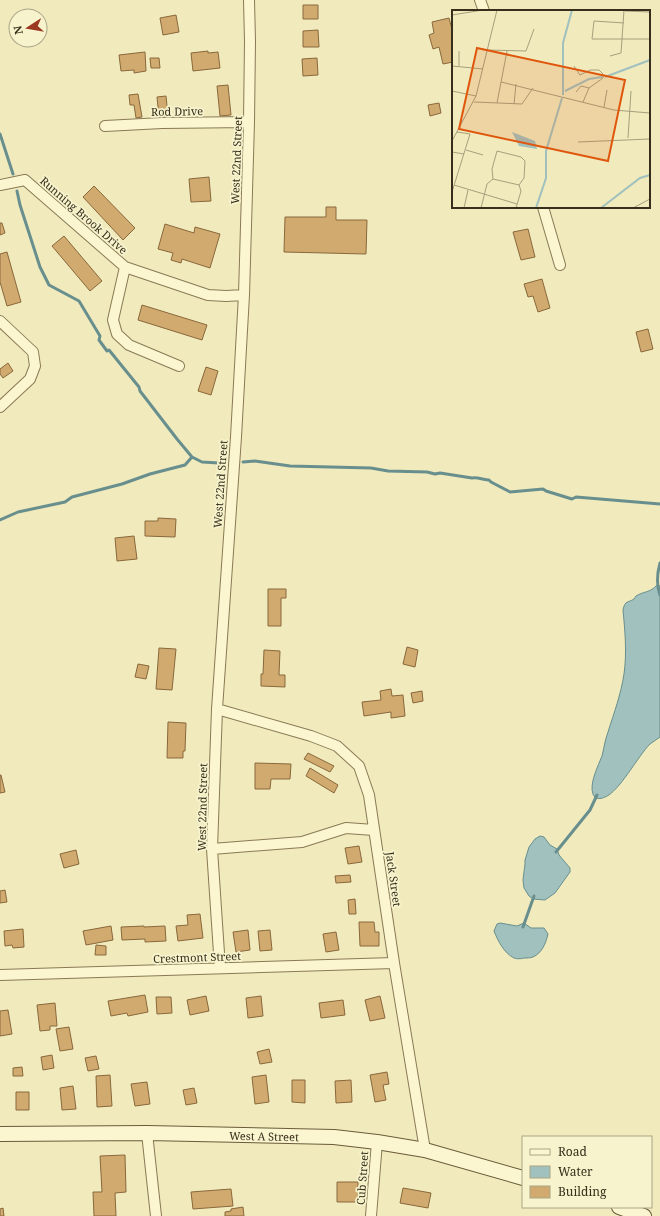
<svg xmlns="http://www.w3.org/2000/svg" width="660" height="1216" viewBox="0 0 660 1216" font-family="'Noto Serif',serif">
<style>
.water{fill:#a1c1be;stroke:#688f8d}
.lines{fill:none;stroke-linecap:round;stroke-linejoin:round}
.stream{stroke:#688f8d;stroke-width:3}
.building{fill:#d1aa70;stroke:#89683a}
.street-casing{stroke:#897a55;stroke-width:12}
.secondary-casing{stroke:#6a5b39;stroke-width:16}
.street{stroke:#fbf6d0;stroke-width:10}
.secondary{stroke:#fbf6d0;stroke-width:14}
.labels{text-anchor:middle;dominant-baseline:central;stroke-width:3.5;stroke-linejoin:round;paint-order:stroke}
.street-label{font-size:11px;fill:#372e1b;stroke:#f7f3cd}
.inset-river{fill:none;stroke:#a1c1be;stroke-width:2}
.inset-road{fill:none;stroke:#a69f7c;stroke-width:1}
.view{fill:#df570d;fill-opacity:0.15;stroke:#df570d;stroke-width:2}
.inset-edge{fill:none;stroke:#372e1b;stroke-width:2}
</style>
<rect width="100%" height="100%" fill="#f0eabd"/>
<path class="water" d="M657 585 660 586V737C657 739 653 742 650 744 638 756 619 792 605 797 601 799 595 800 593 794 589 784 598 766 602 756 604 748 605 740 608 732 614 713 621 694 624 674 627 653 625 631 623 610 625 600 628 603 634 599 635 598 635 597 636 596 644 591 650 593 657 585Z
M540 836 544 837 550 845 557 849 559 855 570 868V872L555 893 545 900 533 899 529 896 524 888 523 880 525 864V860L529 847 535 839Z
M500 923 517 926 524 923 531 928H544L548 934C546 943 542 953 533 957 531 958 526 958 524 958 521 959 517 959 514 958 504 953 498 941 494 931L497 924Z"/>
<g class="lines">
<path class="stream" d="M0 134 13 174
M17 191 20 205 40 267 49 285 79 301 100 336 99 340 107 351 109 350 139 387 140 391 177 439 192 457 202 462 219 463
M243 462 255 461 290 466 371 468 388 471 427 472 435 474 440 473 472 478C478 477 484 480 489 480L491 482 510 492 543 489 546 491 572 499 576 497 660 504
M0 520 18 512 65 502 72 497 122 484 150 474 185 465 192 457
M660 563C657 574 656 584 660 595
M556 852 590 810 597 795
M523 927 534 896"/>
</g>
<path class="building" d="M303 5H318V19H303Z
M176 15 179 32 163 35 160 18Z
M449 18 453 33V62L443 64 439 47 433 49 429 35 434 33 432 22Z
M318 30 319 47H303V31Z
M208 51V53L218 52 220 68 193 71 191 53Z
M145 52 146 71 134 73V70L121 71 119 55Z
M150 58H159L160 68H151Z
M317 58 318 75 303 76 302 59Z
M228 85 231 115 220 116 217 86Z
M138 94 142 117 136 118 134 105H130L129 95Z
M166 96 168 116 159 117 157 97Z
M439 103 441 113 430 116 428 105Z
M209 177 211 201 191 202 189 179Z
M94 186 135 228 123 240 83 197Z
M326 207H336V220H367L366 254 284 252 285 217H326Z
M0 223H2L5 233 0 235Z
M165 224 194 233 195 227 220 234 210 268 182 259 181 263 171 260 173 253 158 249Z
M528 229 535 257 521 260 513 232Z
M64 236 102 281 90 291 52 246Z
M7 252 21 302 7 306 0 282V254Z
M542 279 550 308 538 312 533 296 528 297 524 284Z
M142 305 207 325 202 340 138 320Z
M648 329 653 349 641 352 636 332Z
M8 363 13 371 3 378 0 374V369Z
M206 367 218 371 211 395 198 391Z
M158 518 176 519 175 537 145 536V521H158Z
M134 536 137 559 117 561 115 538Z
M268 589H286V598H281V626H268Z
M407 647 418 650 415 667 403 664Z
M159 648 176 649 172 690 156 689Z
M264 650 280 651 279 675H285V687L261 686V674H263Z
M138 664 149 666 146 679 135 677Z
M391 689 392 696 403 695 405 716 391 718V712L364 716 362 702 381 700 380 691Z
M422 691 423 701 413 703 411 693Z
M168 722 186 723 185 751H183V758H167Z
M308 753 334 766 330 772 304 759Z
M255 763 291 764 290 779H271L270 789H255Z
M310 768 338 785 334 793 306 776Z
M0 775H1L5 792 0 793Z
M359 846 362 862 348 864 345 848Z
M76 850 79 864 64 868 60 854Z
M350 875 351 882 336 883 335 876Z
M5 890 7 902 0 903V891Z
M355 899 356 914H349L348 900Z
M200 914 203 938 178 941 176 926 188 925 187 915Z
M359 922H374L375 932H379V946H360Z
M111 926 113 940 86 945 83 931Z
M144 926V927L165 926 166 941 145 942V939L122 940 121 927Z
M23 929 24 947 13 948 12 945 5 946 4 931Z
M248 930 250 950 236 952 233 932Z
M270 930 272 950 260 951 258 931Z
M336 932 339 950 326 952 323 934Z
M96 945 106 946V955H95Z
M145 995 148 1012 128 1016 127 1013 111 1016 108 1001Z
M206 996 209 1011 190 1015 187 1000Z
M261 996 263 1016 248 1018 246 998Z
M380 996 385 1018 370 1021 365 1000Z
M156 997H171L172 1013 157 1014Z
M343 1000 345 1015 321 1018 319 1003Z
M55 1003 57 1026H50V1030L40 1031 37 1005Z
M8 1010 12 1034 0 1036V1011Z
M69 1027 73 1049 60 1051 56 1029Z
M269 1049 272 1062 260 1064 257 1052Z
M52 1055 54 1068 43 1070 41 1057Z
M96 1056 99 1069 88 1071 85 1058Z
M22 1067 23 1076H13V1068Z
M387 1072 389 1084 383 1085 386 1100 375 1102 370 1075Z
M110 1075 112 1106 97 1107 96 1076Z
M266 1075 269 1102 255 1104 252 1077Z
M292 1080H305V1103L292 1102Z
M351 1080 352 1102 336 1103 335 1081Z
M147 1082 150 1104 135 1106 131 1084Z
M73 1086 76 1109 62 1110 60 1088Z
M194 1088 197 1103 186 1105 183 1090Z
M16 1092H29V1110H16Z
M125 1155 126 1192 115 1193 116 1216H94L93 1192H102L100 1156Z
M337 1182H358V1202H337Z
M403 1188 431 1193 428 1208 400 1203Z
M231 1189 233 1206 193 1209 191 1192Z
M243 1207 244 1216H225V1212L231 1211V1209Z
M3 1208 4 1216H0V1209Z"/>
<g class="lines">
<g class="street-casing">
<path id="street" d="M480 0 484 11
M105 126 162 123 249 122
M0 185 25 180 125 267 208 295 226 296 244 295
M543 207 560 265
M125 267 113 320 117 334 129 345 179 366
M0 321 33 352 35 366 30 379 0 407
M217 709 311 736 337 746 359 766 369 795 394 963 425 1150
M212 849 302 842 346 828 374 830
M220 968 212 849 217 709 236 437 244 295 249 122 250 41 249 0
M0 975 394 963
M147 1133 156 1216
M371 1216 377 1142"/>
</g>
<g class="secondary-casing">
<g id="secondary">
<path id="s1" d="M0 1134 147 1133 334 1137 377 1142 425 1150 523 1178"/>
<path d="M619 1207 644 1216"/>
</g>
</g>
<use href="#street" class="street"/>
<use href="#secondary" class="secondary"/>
</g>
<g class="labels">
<g class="street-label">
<text transform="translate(177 111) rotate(-1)">Rod Drive</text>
<text transform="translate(236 160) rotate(-88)">West 22nd Street</text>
<text transform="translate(84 215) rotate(41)">Running Brook Drive</text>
<text transform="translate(220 484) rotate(-86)">West 22nd Street</text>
<text transform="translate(202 807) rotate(-89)">West 22nd Street</text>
<text transform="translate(394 879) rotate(82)">Jack Street</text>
<text transform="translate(197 957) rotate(-2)">Crestmont Street</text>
<text stroke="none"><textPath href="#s1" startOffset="264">West A Street</textPath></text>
<text transform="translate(362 1178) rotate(-86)">Cub Street</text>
</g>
</g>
<g transform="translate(452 10)">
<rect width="198" height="198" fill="#f0eabd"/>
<path d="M60 122 83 131 85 139 67 136Z" fill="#a1c1be"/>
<path class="inset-river" d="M153 67 198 50M113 81 137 69 150 67M111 85V33L120 0M84 198 94 168V141L110 88M149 198 188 168 198 165"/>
<path class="inset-road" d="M173 1 198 2M0 5 31 0M172 13 142 11 140 29H198M35 40 74 41 82 19M158 46 169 43 172 0M0 56 31 59M7 56V41M122 56 128 65 138 60H147L151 64V68L137 78 131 92M49 72 162 100 198 103M0 81 24 86M124 82 129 76 137 78M22 92 70 94 81 78M45 93 55 41M62 94 64 74M152 97 155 80M176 128 179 81M0 131 24 86 45 0M126 132 198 129M14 140 31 145M45 141 69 147 73 151 72 168 67 175 41 169 40 159ZM0 142 12 144M2 175 65 194M0 182 18 124 5 122M12 198 16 180M29 198 35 174 41 169M64 198 69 181 67 175M181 198 198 189"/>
<path class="view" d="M25 38 173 70 156 151 7 119Z"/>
<rect width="198" height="198" class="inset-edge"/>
</g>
<rect x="522" y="1136" width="130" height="72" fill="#f7f3cd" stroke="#aaa486"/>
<rect x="530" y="1149" width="20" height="6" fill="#fbf6d0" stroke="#aaa486"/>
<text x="558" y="1156" font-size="12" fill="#372e1b">Road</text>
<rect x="530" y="1166" width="20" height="12" fill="#a1c1be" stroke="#aaa486"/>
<text x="558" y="1176" font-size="12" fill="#372e1b">Water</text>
<rect x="530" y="1186" width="20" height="12" fill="#d1aa70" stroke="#aaa486"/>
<text x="558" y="1196" font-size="12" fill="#372e1b">Building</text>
<g transform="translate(28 28) rotate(258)"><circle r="19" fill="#f7f3cd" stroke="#aaa486"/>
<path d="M0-3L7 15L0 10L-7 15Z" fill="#9b3822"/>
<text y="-6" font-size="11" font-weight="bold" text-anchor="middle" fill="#372e1b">N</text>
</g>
</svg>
